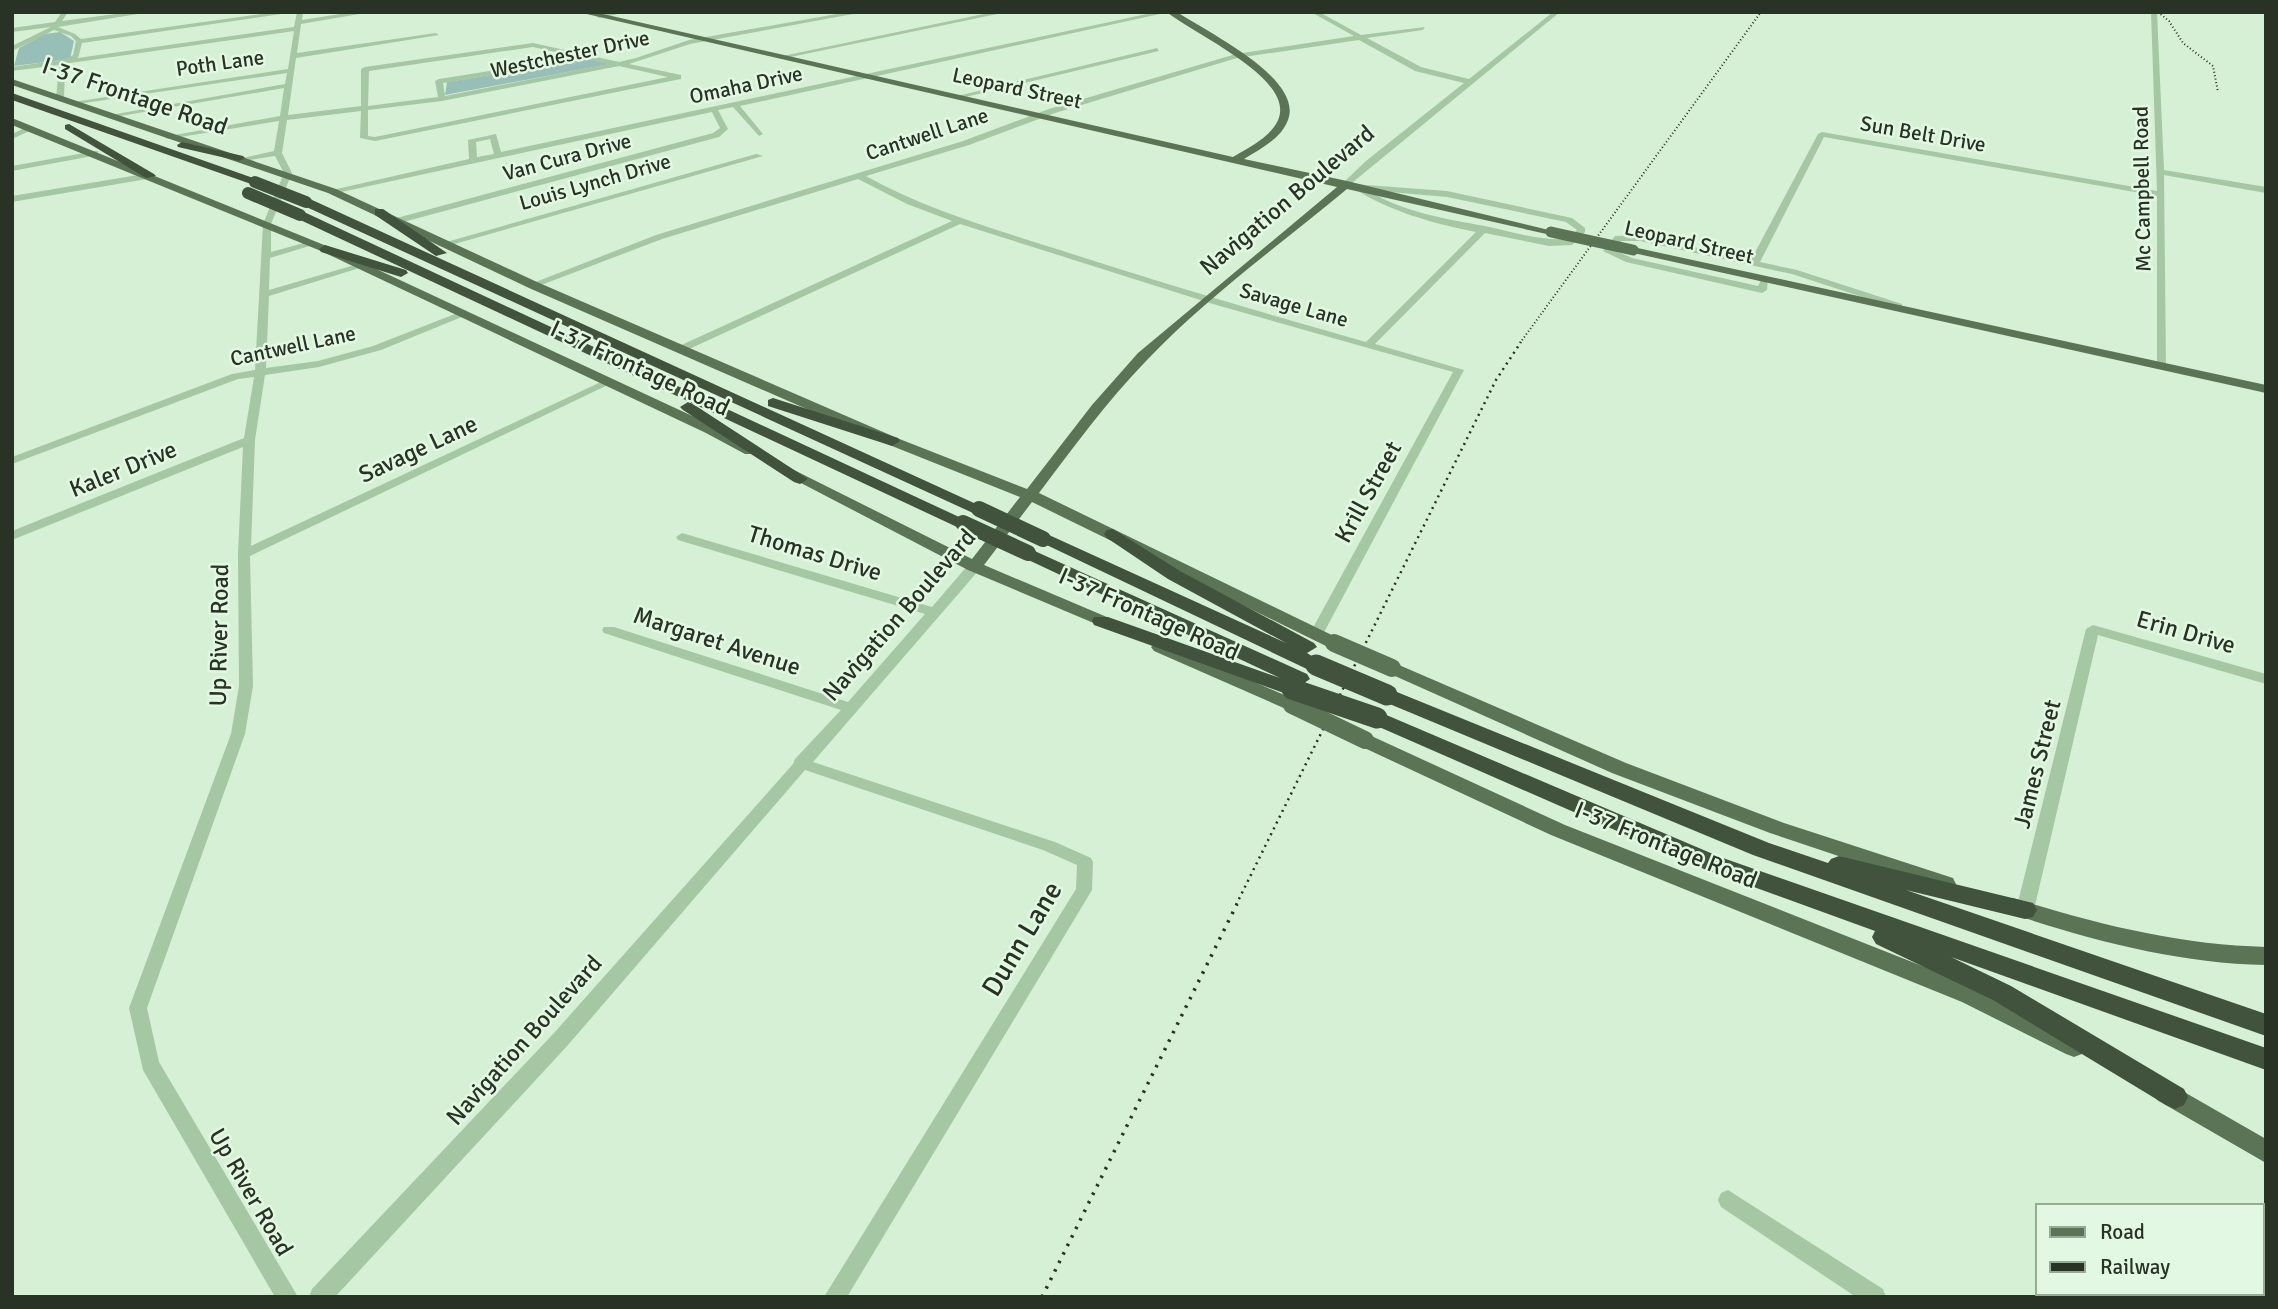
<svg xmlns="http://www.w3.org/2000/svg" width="2278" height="1309" viewBox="0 0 2278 1309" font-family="Signika,sans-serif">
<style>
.green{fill:#97beb7}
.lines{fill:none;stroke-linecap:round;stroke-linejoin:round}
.minor{fill:#a5c7a3;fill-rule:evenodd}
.major{fill:#5c7456;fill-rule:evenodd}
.highway{fill:#41533c;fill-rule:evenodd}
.rail-far2{stroke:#283225;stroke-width:2;stroke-dasharray:1 2.5;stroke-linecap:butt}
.rail-far1{stroke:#283225;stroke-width:2.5;stroke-dasharray:2 4.5;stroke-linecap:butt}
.rail{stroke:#283225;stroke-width:3.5;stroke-dasharray:2.5 7;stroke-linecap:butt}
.major-bridge-far1{stroke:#5c7456;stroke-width:11}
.major-bridge{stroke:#5c7456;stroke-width:18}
.highway-bridge-far2{stroke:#41533c;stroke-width:12}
.highway-bridge-far1{stroke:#41533c;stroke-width:16}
.highway-bridge{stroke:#41533c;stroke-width:21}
.labels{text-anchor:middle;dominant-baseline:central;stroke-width:5;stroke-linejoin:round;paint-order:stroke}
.far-street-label{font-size:21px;fill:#283225;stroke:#e2f8e2}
.street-label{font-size:24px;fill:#283225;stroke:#e2f8e2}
.near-street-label{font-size:28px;fill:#283225;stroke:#e2f8e2}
</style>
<rect width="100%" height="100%" fill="#d6f0d6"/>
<path class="green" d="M60 32 74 41 70 59 14 66 19 48 45 34Z
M588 59 610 64 445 95 447 82Z"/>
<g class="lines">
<path class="minor" d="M62 12H68L62 21 131 12H150L58 27 75 34 81 39 276 12H295L82 43 78 58 294 27 297 12H303L302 20 353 12H371L301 24 297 53 436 33 439 35 296 58 288 115 361 106V69L365 67 533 43 619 62 636 58 689 40 848 12H864L690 44 629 64 681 75V79L375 141 360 138 361 111 287 120 282 153 292 173 271 224V252L311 241 316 244 270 258 269 290 358 264 366 266 269 296 266 368 318 361 373 346 460 312 469 314 381 350 319 367 265 375 255 440 251 546 605 380H613L614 382 250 556 253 686 245 734 147 1008 159 1062 298 1297H275L143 1070 129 1008 231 734 239 686 238 554 243 447 12 540V531L244 438 254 377 238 379 12 464V457L232 374 255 370 263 224 284 173 275 156 243 161 239 159 274 151 279 121 168 139 164 137 280 116 284 88 109 118 105 116 285 84 287 73 71 105 67 103 288 69 294 31 70 63 65 66 64 99 60 101 56 99 59 65 12 71V67L66 59 73 55 76 41 71 36 54 30 12 51V46L51 27 12 32V28L55 22ZM533 47 577 57 439 79 435 81 438 97 368 106 369 71ZM586 59 608 64 445 96 443 83ZM619 66 668 77 375 137 368 136V110L442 101Z
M611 12H628L599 18 596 16Z
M993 12H1007L781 59 778 57Z
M1156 12H1169L740 106 763 134 759 136 733 107 718 110 728 129 719 137 396 224 392 221 393 219 713 133 720 128 712 112 332 194 328 191 469 159 468 140 496 134 501 152ZM490 139 494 154 477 157 476 142Z
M1311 12H1319L1361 35 1425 27 1423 30 1367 38 1421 67 1469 79 1553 12H1560L1347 187 1343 184 1344 182 1366 161 1464 83 1415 71 1359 40 1237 58 1055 113 969 145 866 176C927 210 994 229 1060 250 1161 283 1263 313 1366 342L1476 232C1432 223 1391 212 1353 188V184L1447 191 1572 218 1585 228V232L1572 245 1549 246 1485 233 1375 344 1464 370 1321 638 1316 639 1309 635 1453 372 1213 304 960 224 685 351H677V347L952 221 907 204 858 179 662 239 536 287 528 285 656 235 963 141 1049 109 1236 54 1354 36ZM1367 190 1447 197 1566 222 1577 230 1569 239C1540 241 1512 232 1485 226 1445 219 1403 212 1367 190Z
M2151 12H2157L2164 170 2266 187V193L2164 175 2166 368H2158L2157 366V196L1824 137 1760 262 1797 270 1902 304V308H1896L1792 274 1640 241H1621L1614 250 1632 258 1758 286 1762 278H1768L1767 290 1762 293 1626 262 1603 251 1615 236 1640 235 1751 260 1818 134 1822 132 2157 191Z
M1157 48 1159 51 957 99 953 97Z
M29 126 36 128 12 139V134Z
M95 151H98V155L12 171V166Z
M756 154 763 156 444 247 436 245Z
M150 173 154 176 153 178 12 202V196Z
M682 533 932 607 969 564H979L980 567 979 570 813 762 1055 842 1091 858 1093 862 1092 890 847 1297H824L1076 889 1077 865 1043 850 805 770 568 1045 335 1297H309L312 1289 554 1033 793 764 795 759 841 710 604 633 602 630 604 627H614L848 702 925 614 678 540 676 537Z
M2093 625 2266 674V684L2098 635 2034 910 2031 915 2025 917 2019 915 2016 910 2086 629Z
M1728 1190 1883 1289 1886 1297H1856L1721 1207 1718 1200 1721 1193Z"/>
<path class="major" d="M578 12H594L1233 157C1248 148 1267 139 1276 124 1303 81 1192 34 1167 12H1177C1205 31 1304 78 1288 120 1281 139 1260 149 1244 159L1347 181 1557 232 1551 235 1347 189C1281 244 1207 297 1147 360 1107 401 1073 448 1039 493L1340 639 1343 643 1334 649 1328 647 1032 502 984 565 1121 623 1124 627 1121 631 1115 632 968 570 776 470 783 466 788 467 972 559 1020 497 887 444 529 288 328 193 12 85V79L336 189 537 282 897 438 1027 489 1092 405 1138 353 1337 187Z
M12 118 329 247 716 427 757 451 755 454H745L706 433 321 251 12 125Z
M1633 247 2266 385V393L1629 252 1627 250Z
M1160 641 1298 701 1301 705 1298 709H1286L1154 651 1151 647Z
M1392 662 1626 763 1784 823 1953 878 1956 884 1953 890 1946 892 1770 833 1612 773 1386 672 1383 668Z
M1365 733 1565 825 1978 988 2082 1040 2086 1047 2082 1054 2074 1057 2066 1054 1962 1002 1551 835 1358 745 1356 740 1358 735Z
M2013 898C2096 924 2179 945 2266 947V965C2176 963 2091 940 2006 912L2002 906 2006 900Z
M2165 1081 2266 1139V1163L2157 1100 2153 1092 2157 1084Z"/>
<path class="highway" d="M12 93 259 180 261 182 251 184 12 100Z
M69 124 154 174 156 176 146 178 65 129V125Z
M182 142 243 156 245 158 239 161 178 147 177 145Z
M302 199H310L987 509 979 514 973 513 302 205Z
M375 209H383L447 253 436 256 375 215Z
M296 212H304L972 523 963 528 957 527 296 218Z
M325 245 406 270 408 273 401 277 321 252 319 249Z
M773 398 898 438 900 441 892 446 886 444 768 406V400Z
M688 402 693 404 808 479 800 484 794 482 683 410 680 407Z
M1113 529 1180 571 1314 643 1317 647 1307 653 1326 665 1323 670H1309L1034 539 1043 534 1049 535 1286 643 1168 579 1107 538 1104 534 1107 530Z
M1028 548 1307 674 1310 679 1300 686 1302 689 1299 694 1292 696 1094 625 1092 621 1094 617H1108L1280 678 1022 557 1019 553 1022 549Z
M1387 688 1769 843 1828 863 1831 859 1839 856 2033 903 2037 910 2033 917 2025 919 1906 890 2266 1014V1036L1753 855 1380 700 1377 695Z
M1377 711 1720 857 2266 1048V1070L1951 957 2011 986 2184 1089 2188 1097 2184 1105 2175 1109 2166 1105 1993 1000 1876 944 1872 937 1875 931 1704 869 1370 723 1367 718Z"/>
<path class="rail-far2" d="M2158 12 2169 21 2183 43 2213 66 2218 92
M1520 343 1761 12"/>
<path class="rail-far1" d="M1236 905 1496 380 1521 342"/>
<path class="rail" d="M1042 1297 1237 904"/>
<path class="major-bridge-far1" d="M1551 232 1633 250"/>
<path class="major-bridge" d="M1334 643 1392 668
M1292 705 1365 740"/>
<path class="highway-bridge-far2" d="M255 182 306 202
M248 193 300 215"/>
<path class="highway-bridge-far1" d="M979 509 1043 539
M963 523 1028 553"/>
<path class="highway-bridge" d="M1316 665 1387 695
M1292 689 1377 718"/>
</g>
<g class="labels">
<g class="far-street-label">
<text transform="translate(570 54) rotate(-12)">Westchester Drive</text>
<text transform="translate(220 63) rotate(-8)">Poth Lane</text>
<text transform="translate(746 85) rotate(-12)">Omaha Drive</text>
<text transform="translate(1017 88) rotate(12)">Leopard Street</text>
<text transform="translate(927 134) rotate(-18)">Cantwell Lane</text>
<text transform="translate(1923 134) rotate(10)">Sun Belt Drive</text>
<text transform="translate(567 157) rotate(-15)">Van Cura Drive</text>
<text transform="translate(595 182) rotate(-16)">Louis Lynch Drive</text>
<text transform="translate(2142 189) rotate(-91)">Mc Campbell Road</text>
<text transform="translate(1689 242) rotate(13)">Leopard Street</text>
<text transform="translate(1294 305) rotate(16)">Savage Lane</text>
<text transform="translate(293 346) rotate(-12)">Cantwell Lane</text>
</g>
<g class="street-label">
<text transform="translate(135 96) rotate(19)">I-37 Frontage Road</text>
<text transform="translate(1287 200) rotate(-40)">Navigation Boulevard</text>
<text transform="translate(640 368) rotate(25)">I-37 Frontage Road</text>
<text transform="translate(418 449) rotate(-25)">Savage Lane</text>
<text transform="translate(123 469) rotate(-22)">Kaler Drive</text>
<text transform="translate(1368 492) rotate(-61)">Krill Street</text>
<text transform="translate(815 553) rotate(17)">Thomas Drive</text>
<text transform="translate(1149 614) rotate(24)">I-37 Frontage Road</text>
<text transform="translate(899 615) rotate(-49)">Navigation Boulevard</text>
<text transform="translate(2186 632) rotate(16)">Erin Drive</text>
<text transform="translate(219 635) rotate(-89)">Up River Road</text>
<text transform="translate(717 641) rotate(18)">Margaret Avenue</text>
<text transform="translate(2037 764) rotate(-76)">James Street</text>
<text transform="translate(1666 845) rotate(22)">I-37 Frontage Road</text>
<text transform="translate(524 1040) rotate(-48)">Navigation Boulevard</text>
<text transform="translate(251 1192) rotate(60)">Up River Road</text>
</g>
<g class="near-street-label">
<text transform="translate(1022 939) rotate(-59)">Dunn Lane</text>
</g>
</g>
<rect width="2278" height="1309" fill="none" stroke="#283225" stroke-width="28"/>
<rect x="2036" y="1204" width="228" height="91" fill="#e2f8e2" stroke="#98a996" stroke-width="2"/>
<rect x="2050" y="1227" width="35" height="10" fill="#5c7456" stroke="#98a996" stroke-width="2"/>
<text x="2100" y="1239" font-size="21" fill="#283225">Road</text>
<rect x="2050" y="1262" width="35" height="10" fill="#283225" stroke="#98a996" stroke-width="2"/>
<text x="2100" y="1274" font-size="21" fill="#283225">Railway</text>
</svg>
